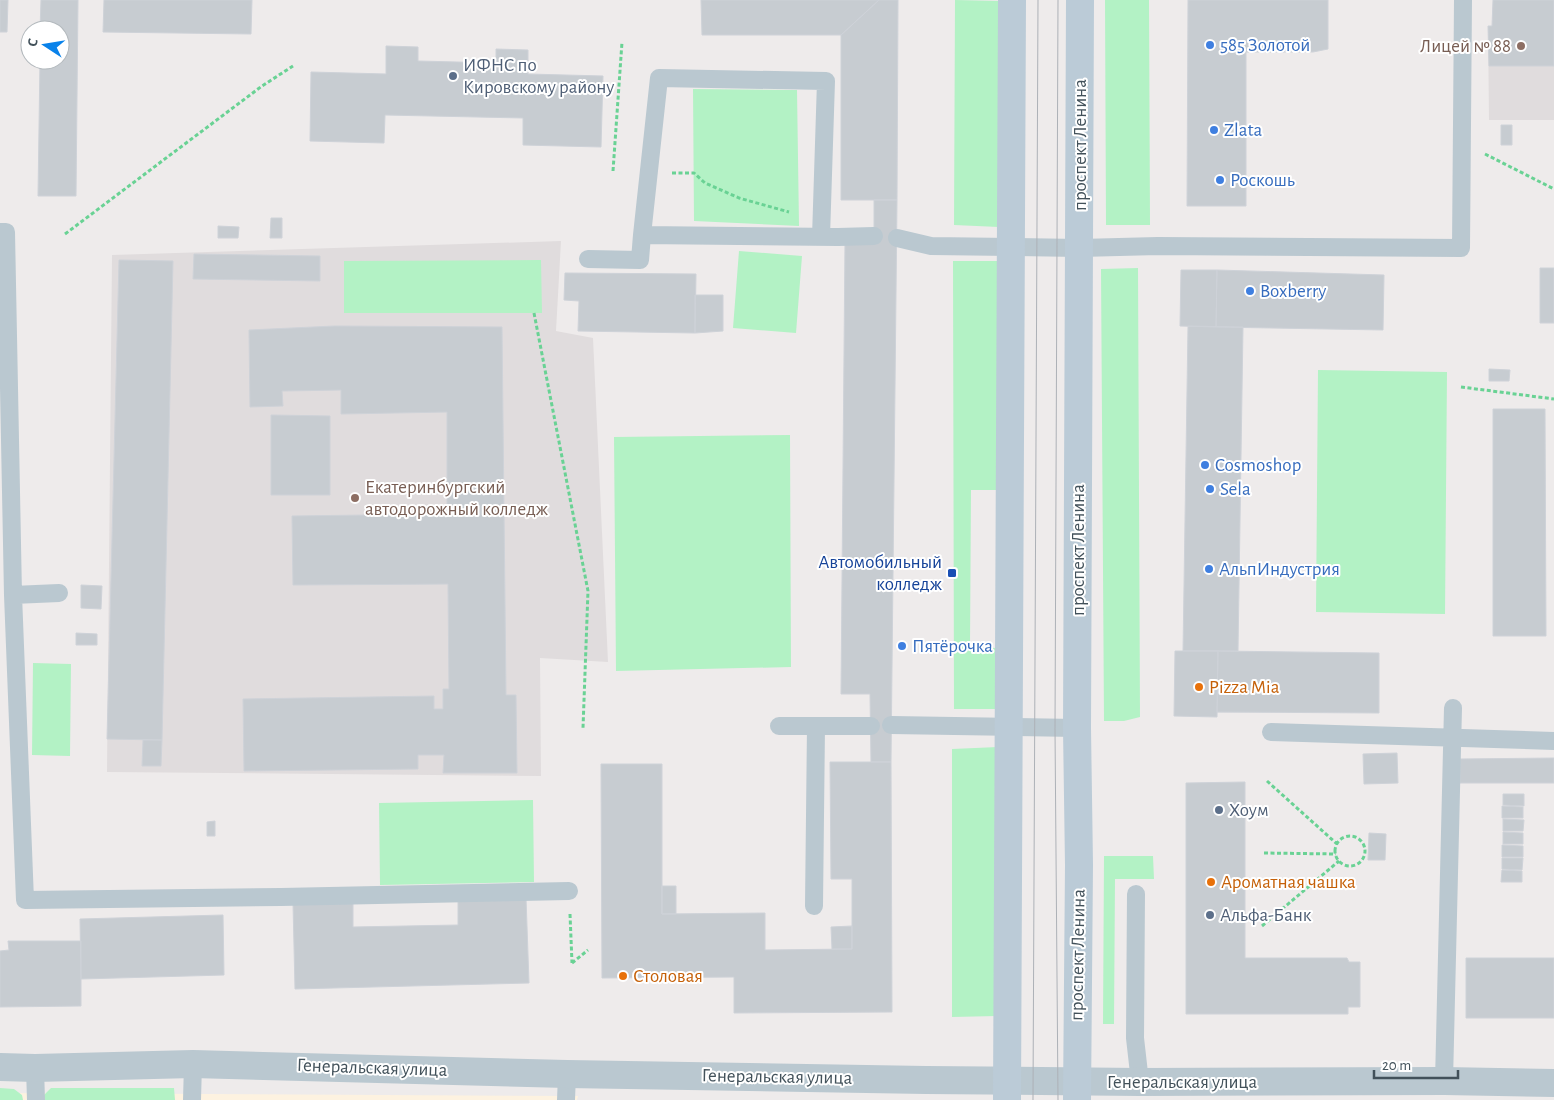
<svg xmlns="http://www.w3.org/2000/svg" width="1554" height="1100" viewBox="0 0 1554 1100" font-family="'Alegreya Sans',sans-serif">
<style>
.commercial{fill:#fdf2e0}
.education{fill:#e0dcdd}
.green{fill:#b3f2c5}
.building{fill:#c7ccd1;stroke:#ced2d8}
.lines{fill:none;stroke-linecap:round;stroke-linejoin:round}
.path{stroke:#69d294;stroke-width:3;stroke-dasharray:4 2.5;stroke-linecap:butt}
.lane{stroke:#bac8d0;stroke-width:18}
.street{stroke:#bac8d0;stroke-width:28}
.secondary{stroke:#bbcbd7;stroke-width:28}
.tram{stroke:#adb1b7;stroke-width:1}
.shop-dot{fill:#3f7fe0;stroke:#fff;stroke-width:2}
.education-dot{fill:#8d6e63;stroke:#fff;stroke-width:2}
.service-dot{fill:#5c6f8a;stroke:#fff;stroke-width:2}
.transit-dot{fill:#1a4fb4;stroke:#fff;stroke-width:2}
.food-dot{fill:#e8710a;stroke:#fff;stroke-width:2}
.labels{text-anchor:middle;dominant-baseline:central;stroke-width:4;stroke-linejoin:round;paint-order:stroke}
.shop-label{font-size:19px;fill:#366cbe;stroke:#fff;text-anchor:start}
.education-label{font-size:19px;fill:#785e54;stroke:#fff;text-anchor:end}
.service-label{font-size:19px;fill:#4e5e75;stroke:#fff;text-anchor:start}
.street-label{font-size:19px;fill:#42515a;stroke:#fff}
.transit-label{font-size:19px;fill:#164399;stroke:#fff;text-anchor:end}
.food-label{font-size:19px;fill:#c56008;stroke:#fff;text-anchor:start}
</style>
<rect width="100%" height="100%" fill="#eeebeb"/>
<path class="commercial" d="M0 1093 578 1096 577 1100H0Z"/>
<path class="education" d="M1493 0H1554V120H1489L1488 26H1492Z
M561 241 556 331 593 338 608 662 540 658 541 776 107 772 112 255Z"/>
<path class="green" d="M955 0 1000 1 999 227 954 225Z
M1105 0H1149L1150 225H1106Z
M693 89 797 90 799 226 694 221Z
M739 251 802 256 796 333 733 328Z
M541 260 542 313H344V261Z
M953 261H999V490H971L970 647 997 648V709H954Z
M1138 268 1140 717 1124 721H1104L1101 269Z
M1318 370 1447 372 1445 614 1316 612Z
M790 435 791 667 616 671 614 437Z
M33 663 71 664 70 756 32 755Z
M998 747 997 1016 952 1017V749Z
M533 800 534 882 380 885 379 803Z
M1104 856H1153L1154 879H1115L1114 1024H1103Z
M0 1088 14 1089 22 1095 23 1100H0Z
M51 1088H174L175 1100H43V1096Z"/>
<path class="building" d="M0 0H8L7 32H0Z
M41 0H78L76 196H38L40 60H60V30H40Z
M104 0H252L251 34 103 32Z
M701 0H879L841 35H702Z
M879 0H898L897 200H841V35Z
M1188 0H1328V49L1313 52H1246V206H1187Z
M1493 0H1554V66H1489L1488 26H1492Z
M386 46 418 47V61L496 63V49L528 50V74L603 76 601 147 523 145V118L385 115 384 143 310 141 311 72 386 74Z
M1501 125H1512V145H1501Z
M874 200H897L891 762H871L870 694H841L845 242H874Z
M271 218H282V238H270Z
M218 226 239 227 238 238H218Z
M194 254 320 256V281L193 279Z
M119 260 173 261 162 740 107 739Z
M1540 268H1554V323H1540Z
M1181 270H1217L1216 327 1180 326Z
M1217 270 1384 275 1383 330 1216 327Z
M565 273 696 274 695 333 578 331 579 301 564 300Z
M695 295H723V331L695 333Z
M334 326 502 327 506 695H516L517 773H443L444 755H418V769L244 771 243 699 434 696V709H443V689H449L448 584 293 585 292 516 447 514V412L341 414V390L282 391 283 406 250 407 249 330Z
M1188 326 1243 327 1238 651H1183Z
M1489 369 1510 370 1509 381H1489Z
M1493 409H1545L1546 636H1493Z
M271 415 330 416V495H271Z
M81 585 102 586 101 609 81 608Z
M76 633 97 634V645H76Z
M1175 651H1218L1217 717 1174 716Z
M1218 651 1379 653V713L1217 712Z
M143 740H162L161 766H142Z
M1397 753 1398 783 1364 784 1363 754Z
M1554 758V783H1460V759Z
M830 762H891L892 1012 734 1013V977L602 978 601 764H662V914L765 913V950L852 949V879H831Z
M1245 782V958H1347L1349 962H1360V1007H1348V1014H1186V783Z
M1503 794H1524V806L1503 805Z
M1502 806 1523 807V818H1502Z
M1503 819 1524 820 1523 831H1503Z
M215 821V836H207V822Z
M1503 832 1523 833V844H1503Z
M1369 833 1386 834 1385 860H1368Z
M1502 845 1523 846V857H1502Z
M1502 858H1523L1522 870 1502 869Z
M1502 870 1522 871V882H1501Z
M662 886H676V914H662Z
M526 898 529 983 295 989 293 903 353 902V927L458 925V899Z
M223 915 224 975 81 979 80 919Z
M852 926V949H832L831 927Z
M8 941H81V1006L0 1007V951L9 950Z
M1466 958H1554V1018H1466Z"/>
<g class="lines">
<path class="path" d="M1485 154 1554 189
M613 171 622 42
M672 173H694L705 183 739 198 789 212
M65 234 262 86 293 66
M534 313 588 591 583 728
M1461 387 1554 399
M1267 781 1337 844
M1335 851a15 15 0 1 1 30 0a15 15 0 1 1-30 0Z
M1264 853 1336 854
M570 914 572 963
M1262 926 1339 861
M572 963 588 950"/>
<path class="lane" d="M0 232H6L13 595 25 900 281 897 569 891
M642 235 659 78 826 81 821 237
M897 238 931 246 1011 247 1080 248 1158 246 1461 248 1463 0
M588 259 640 260 642 235 838 237 874 236
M13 595 59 593
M891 725 1077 728
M779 726H871
M1271 732 1554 741
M1136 894 1135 1038 1140 1082
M814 906 816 726
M35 1068 36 1100
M1444 1081 1453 708
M192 1100 193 1064
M566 1100 567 1074"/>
<path class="street" d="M0 1067 35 1068 193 1064 567 1074 926 1080 1140 1082 1444 1081 1554 1083"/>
<path class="secondary" d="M1007 1100 1012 0
M1077 1100 1079 865 1077 728 1080 0"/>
<path class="tram" d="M1058 0 1055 729 1058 1100
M1033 1100 1038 0"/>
</g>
<g class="shop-dot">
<circle cx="1210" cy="45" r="5"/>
<circle cx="1214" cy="130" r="5"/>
<circle cx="1220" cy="180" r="5"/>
<circle cx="1250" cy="291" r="5"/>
<circle cx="1205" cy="465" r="5"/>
<circle cx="1210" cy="489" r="5"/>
<circle cx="1209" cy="569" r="5"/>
<circle cx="902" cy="646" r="5"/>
</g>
<g class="education-dot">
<circle cx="1521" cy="46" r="5"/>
<circle cx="355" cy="498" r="5"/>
</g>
<g class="service-dot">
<circle cx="453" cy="76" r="5"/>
<circle cx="1219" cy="810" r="5"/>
<circle cx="1210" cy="915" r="5"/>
</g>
<rect class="transit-dot" x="947" y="568" width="10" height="10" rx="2.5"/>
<g class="food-dot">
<circle cx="1199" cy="687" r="5"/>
<circle cx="1211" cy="882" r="5"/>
<circle cx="623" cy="976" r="5"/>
</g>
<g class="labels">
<g class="shop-label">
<text x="1220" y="45">585 Золотой</text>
<text x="1224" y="130">Zlata</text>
<text x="1230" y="180">Роскошь</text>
<text x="1260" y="291">Boxberry</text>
<text x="1215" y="465">Cosmoshop</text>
<text x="1220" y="489">Sela</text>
<text x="1219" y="569">АльпИндустрия</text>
<text x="912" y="646">Пятёрочка</text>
</g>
<g class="education-label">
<text x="1511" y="46">Лицей № 88</text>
<text x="365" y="487" text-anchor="start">Екатеринбургский<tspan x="365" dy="22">автодорожный колледж</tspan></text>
</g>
<g class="service-label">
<text x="463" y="65">ИФНС по<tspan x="463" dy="22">Кировскому району</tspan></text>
<text x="1229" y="810">Хоум</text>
<text x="1220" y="915">Альфа-Банк</text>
</g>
<g class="street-label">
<text transform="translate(1080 145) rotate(-90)">проспект Ленина</text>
<text transform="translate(1078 550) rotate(-90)">проспект Ленина</text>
<text transform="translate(1078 955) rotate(-89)">проспект Ленина</text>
<text transform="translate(372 1068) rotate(2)">Генеральская улица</text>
<text transform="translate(777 1077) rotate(1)">Генеральская улица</text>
<text x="1182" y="1082">Генеральская улица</text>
</g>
<g class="transit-label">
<text x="942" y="562">Автомобильный<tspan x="942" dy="22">колледж</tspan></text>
</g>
<g class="food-label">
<text x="1209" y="687">Pizza Mia</text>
<text x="1221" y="882">Ароматная чашка</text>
<text x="633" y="976">Столовая</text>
</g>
</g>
<g transform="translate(45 45) rotate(282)"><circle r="24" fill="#ffffff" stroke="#b3b9bd"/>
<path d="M0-4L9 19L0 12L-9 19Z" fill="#0982ea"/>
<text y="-8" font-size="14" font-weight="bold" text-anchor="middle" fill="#42515a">С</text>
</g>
<path d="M1374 1070v8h84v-8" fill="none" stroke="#42515a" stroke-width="2.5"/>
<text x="1382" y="1070" font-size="15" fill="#42515a" stroke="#ffffff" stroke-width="4" paint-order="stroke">20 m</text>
</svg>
